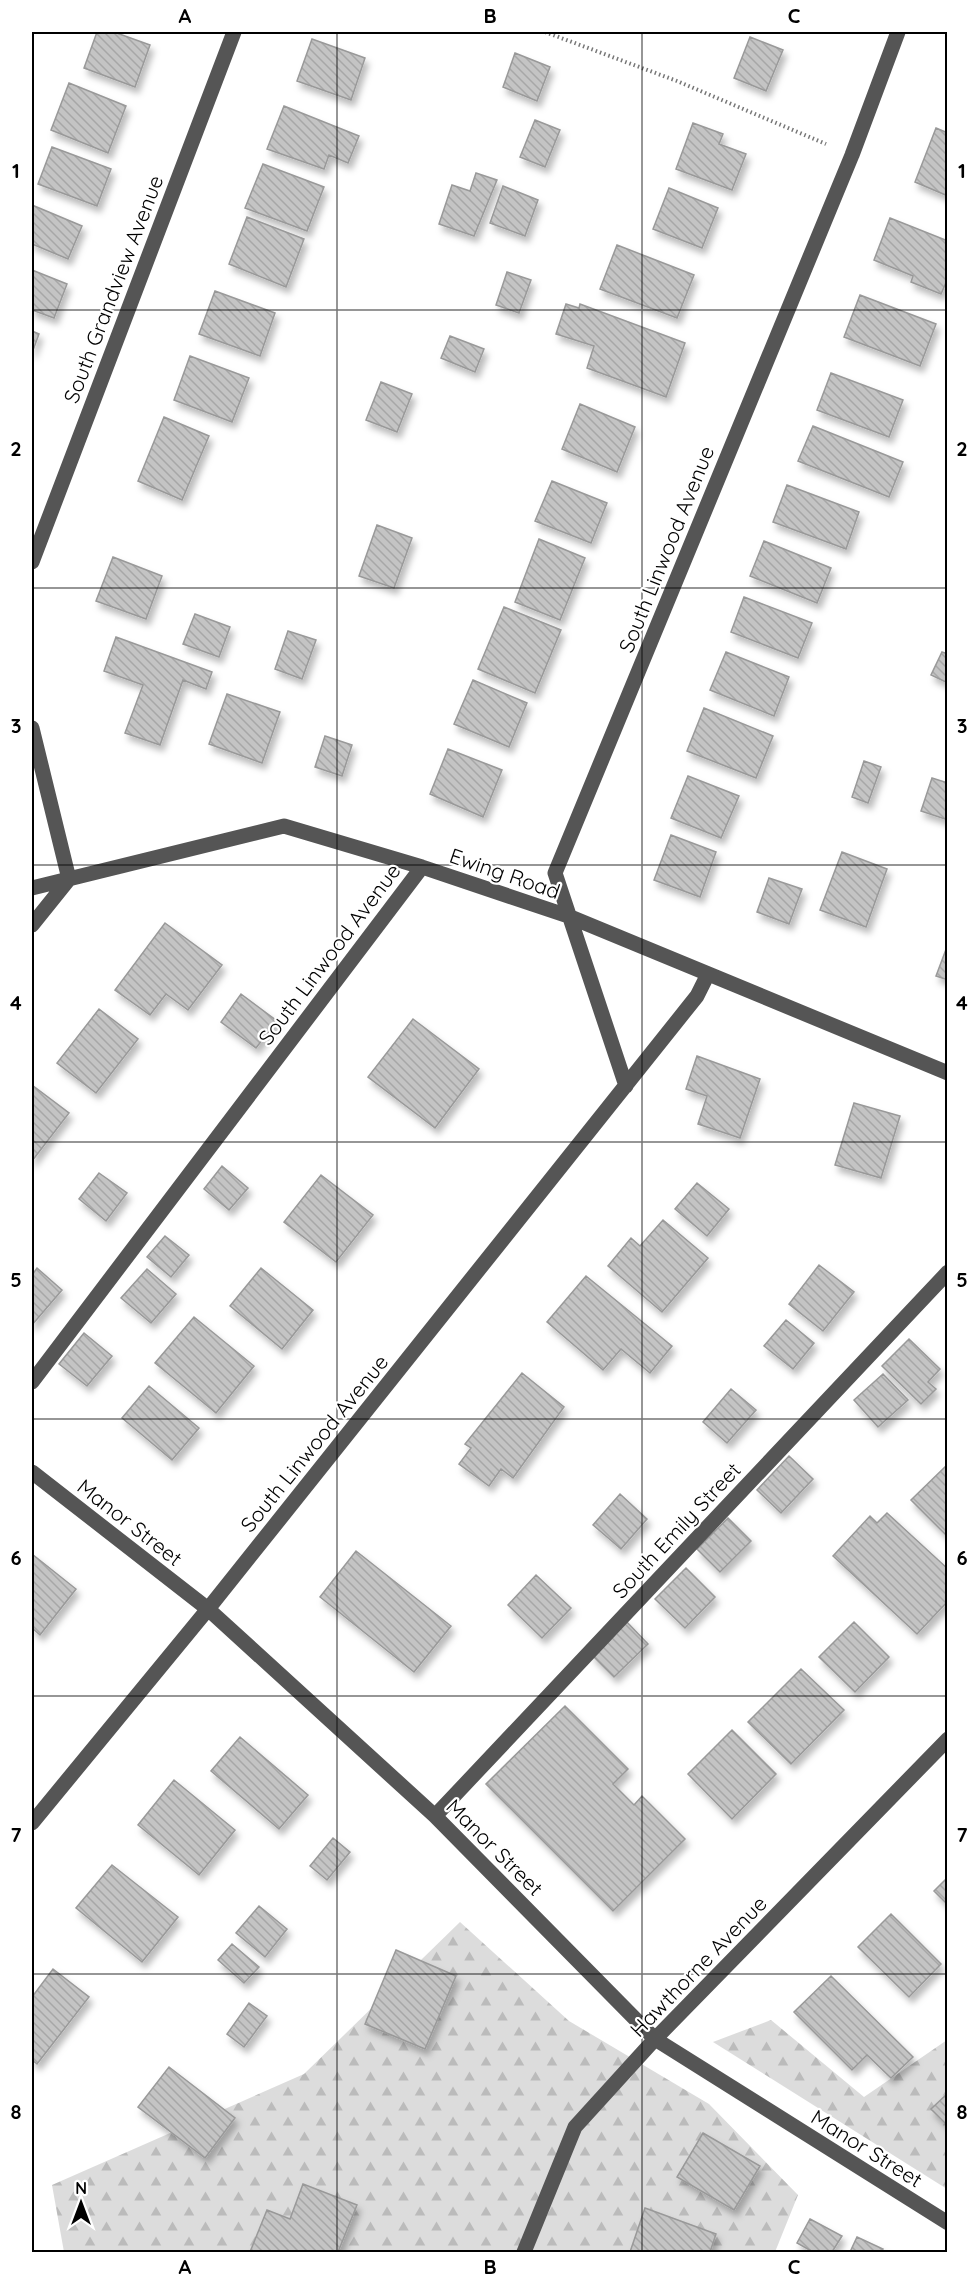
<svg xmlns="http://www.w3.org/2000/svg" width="979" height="2284" viewBox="0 0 979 2284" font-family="Quicksand,sans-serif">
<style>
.forest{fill:url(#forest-firs)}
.building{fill:url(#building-back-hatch);stroke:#999;stroke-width:1.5;filter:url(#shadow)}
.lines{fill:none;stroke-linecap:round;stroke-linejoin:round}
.path{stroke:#777;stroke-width:4;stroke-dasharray:1.5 3;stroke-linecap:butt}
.minor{stroke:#555;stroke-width:15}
.grid{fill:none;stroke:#000;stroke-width:1.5;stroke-opacity:0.55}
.labels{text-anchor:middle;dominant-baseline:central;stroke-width:4.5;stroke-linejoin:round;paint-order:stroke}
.street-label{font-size:21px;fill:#000;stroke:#fff}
.neatline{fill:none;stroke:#000;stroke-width:2}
.grid-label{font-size:20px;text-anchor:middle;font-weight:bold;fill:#000}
</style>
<defs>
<pattern id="forest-firs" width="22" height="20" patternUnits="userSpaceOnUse" patternTransform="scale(1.5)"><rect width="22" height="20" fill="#dcdcdc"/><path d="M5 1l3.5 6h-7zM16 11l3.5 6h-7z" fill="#bbb"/></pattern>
<pattern id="building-back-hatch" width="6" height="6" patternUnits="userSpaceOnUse" patternTransform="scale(1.5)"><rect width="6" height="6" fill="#c4c4c4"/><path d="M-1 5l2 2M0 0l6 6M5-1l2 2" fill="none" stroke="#a7a7a7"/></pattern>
<filter id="shadow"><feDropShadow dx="3.5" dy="6" stdDeviation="3" flood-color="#0004"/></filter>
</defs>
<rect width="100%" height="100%" fill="#fff"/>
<path class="forest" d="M460 1922 569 2021 709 2104 798 2195 775 2252H64L52 2185 304 2074Z
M771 2020 864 2097 947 2040V2189L713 2042Z"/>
<path class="building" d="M97 32H114L150 45 135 87 84 68Z
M750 37 783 50 766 91 734 78Z
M312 39 365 58 351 100 297 81Z
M515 53 550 67 537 101 503 87Z
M69 83 126 106 108 153 51 130Z
M284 106 359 136 348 163 329 155 324 169 267 149Z
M535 120 560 130 545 167 520 157Z
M693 123 723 134 719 144 746 154 732 190 676 169Z
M936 128 948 133V196L915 182Z
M52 147 111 169 97 206 38 184Z
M263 164 324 187 307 231 245 208Z
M476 173 497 180 474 236 439 224 452 185 470 191Z
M503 186 538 200 525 236 490 223Z
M669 188 718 208 702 248 653 229Z
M32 205 82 226 68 259 32 244Z
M247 217 304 239 286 287 229 264Z
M890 218 948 241V278L941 294 911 282 913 276 874 260Z
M617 245 694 275 677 318 600 289Z
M32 270 67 284 54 318 32 310Z
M507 272 531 280 519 313 496 305Z
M215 291 275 313 260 356 199 334Z
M860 295 936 324 920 366 844 337Z
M566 304 579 308 580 304 685 343 666 397 587 368 594 346 556 334Z
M32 331 39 334 32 353Z
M450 336 484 349 475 372 441 358Z
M190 356 249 378 232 422 174 400Z
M831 373 903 400 889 437 817 410Z
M381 382 412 394 397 432 366 420Z
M580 404 635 427 617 472 562 449Z
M164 417 209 436 182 500 138 481Z
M813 426 903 462 889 497 798 461Z
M552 481 607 503 591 543 535 521Z
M787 485 859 512 846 549 773 522Z
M377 525 412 538 394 588 359 576Z
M539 539 585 558 560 620 515 602Z
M764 541 831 568 817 603 750 576Z
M113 557 162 576 146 619 96 601Z
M744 597 812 623 798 658 731 632Z
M504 607 561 630 535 693 478 669Z
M195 614 230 627 219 657 183 644Z
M288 631 316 640 302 679 275 669Z
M116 637 212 672 206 689 183 680 160 745 125 733 143 685 104 671Z
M726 652 789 677 774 716 710 690Z
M942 652 948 654V683L931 675Z
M473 680 527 703 509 747 454 724Z
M227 694 280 712 262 763 209 744Z
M704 708 773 736 756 778 687 751Z
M325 736 352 745 342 776 315 767Z
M448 749 502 770 483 817 430 794Z
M864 761 881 767 868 803 852 797Z
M688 776 739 796 721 838 671 818Z
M932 778 948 783V820L921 811Z
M671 835 716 852 700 897 654 880Z
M842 852 887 869 866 927 820 910Z
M769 878 802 889 789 924 757 912Z
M165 923 222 965 188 1010 166 994 150 1015 115 990Z
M948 944V980L936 976Z
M241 994 277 1021 256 1048 221 1022Z
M99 1009 138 1039 96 1093 57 1063Z
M413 1019 479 1069 435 1128 368 1077Z
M697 1056 760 1079 740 1138 698 1124 707 1096 686 1089Z
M32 1085 69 1113 32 1161Z
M854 1103 900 1116 881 1178 835 1165Z
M222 1166 248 1188 229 1210 204 1189Z
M99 1173 127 1193 106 1221 79 1199Z
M321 1175 373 1215 336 1262 284 1222Z
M697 1183 729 1209 707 1236 675 1209Z
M663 1220 708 1258 662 1312 608 1266 631 1238 640 1246Z
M165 1236 189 1255 171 1277 147 1257Z
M819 1265 854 1292 823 1331 789 1304Z
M37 1268 62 1290 32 1325V1275Z
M261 1268 313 1310 282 1349 230 1306Z
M147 1269 176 1294 151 1323 121 1298Z
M586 1276 672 1346 650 1373 621 1349 603 1370 547 1322Z
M194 1317 254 1366 216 1413 155 1363Z
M786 1320 814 1343 793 1369 764 1346Z
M84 1333 112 1356 87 1386 59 1364Z
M909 1339 940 1369 928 1382 936 1389 921 1404 882 1366Z
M522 1373 564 1407 513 1478 501 1469 489 1486 459 1464 471 1448 465 1444Z
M883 1374 908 1400 878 1427 854 1400Z
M149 1386 199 1428 172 1460 122 1418Z
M731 1389 756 1410 727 1443 703 1422Z
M789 1456 813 1479 781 1513 757 1490Z
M948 1464V1537L911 1500Z
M620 1494 647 1519 621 1549 593 1525Z
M887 1513 948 1569V1601L917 1634 833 1556 870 1516 877 1523Z
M728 1518 751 1541 720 1572 697 1549Z
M356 1551 451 1626 414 1672 320 1597Z
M32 1554 76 1589 40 1635 32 1628Z
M686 1568 715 1597 685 1628 655 1599Z
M536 1575 571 1608 542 1638 508 1605Z
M625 1620 648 1644 614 1677 591 1654Z
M854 1622 889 1657 855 1692 819 1657Z
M801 1669 844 1710 791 1764 748 1722Z
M565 1706 628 1769 613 1784 634 1805 642 1796 685 1839 613 1911 486 1784Z
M732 1730 776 1774 732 1819 688 1774Z
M240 1737 308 1795 279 1829 211 1771Z
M174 1780 235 1830 199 1875 138 1825Z
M333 1838 350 1852 327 1880 310 1866Z
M112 1865 178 1917 142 1962 76 1908Z
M948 1877V1905L934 1891Z
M259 1906 287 1929 265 1957 236 1933Z
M891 1914 941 1964 909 1997 858 1947Z
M232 1944 259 1967 244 1983 218 1960Z
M396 1950 456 1976 425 2049 365 2024Z
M53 1969 89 1997 37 2064 32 2060V1997Z
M831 1976 913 2057 891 2078 867 2055 852 2070 794 2012Z
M249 2003 267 2016 244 2047 227 2034Z
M169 2067 235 2118 205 2158 138 2107Z
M948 2093V2126L931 2109Z
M703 2133 760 2166 734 2210 677 2177Z
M303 2184 357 2205 338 2252H250L267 2210 290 2219Z
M645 2208 716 2234 710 2252H630Z
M810 2219 842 2236 832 2252H813L797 2243Z
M857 2237 883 2249 881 2252H850Z"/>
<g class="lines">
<path class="path" d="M545 32 677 81 826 144"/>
<path class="minor" d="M32 562 234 32
M32 728 69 879
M32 888 284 826 422 867 568 916 948 1073
M32 925 69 879
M626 1086 555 873 852 155 898 32
M32 1382 422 867
M32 1472 208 1609 435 1816 655 2039 948 2223
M435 1816 948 1272
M32 1823 208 1609 697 996 708 974
M524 2252 575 2127 655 2039 948 1739"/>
</g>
<path class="grid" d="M337 32V2252M642 32V2252M32 310H948M32 588H948M32 865H948M32 1142H948M32 1419H948M32 1696H948M32 1974H948"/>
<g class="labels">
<g class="street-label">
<text transform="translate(113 289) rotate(-69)">South Grandview Avenue</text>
<text transform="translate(666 549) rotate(-68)">South Linwood Avenue</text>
<text transform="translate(505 873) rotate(19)">Ewing Road</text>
<text transform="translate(329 954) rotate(-53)">South Linwood Avenue</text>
<text transform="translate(314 1443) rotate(-51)">South Linwood Avenue</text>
<text transform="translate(130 1522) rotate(38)">Manor Street</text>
<text transform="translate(676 1530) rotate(-47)">South Emily Street</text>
<text transform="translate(495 1847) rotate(45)">Manor Street</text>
<text transform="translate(698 1966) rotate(-46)">Hawthorne Avenue</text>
<text transform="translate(867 2148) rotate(32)">Manor Street</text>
</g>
</g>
<rect width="979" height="2284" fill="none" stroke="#ffffff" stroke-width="66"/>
<g transform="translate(81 2203)" stroke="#ffffff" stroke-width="4.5" paint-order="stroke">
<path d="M0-4.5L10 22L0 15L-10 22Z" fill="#000000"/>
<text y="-9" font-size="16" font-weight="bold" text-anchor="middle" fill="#000000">N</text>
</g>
<rect x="33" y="33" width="913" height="2218" class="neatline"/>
<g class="grid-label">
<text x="185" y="23">A</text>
<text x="490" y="23">B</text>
<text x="794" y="23">C</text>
<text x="16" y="178">1</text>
<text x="962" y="178">1</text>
<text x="16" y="456">2</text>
<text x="962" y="456">2</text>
<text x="16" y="733">3</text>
<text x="962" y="733">3</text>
<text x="16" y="1010">4</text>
<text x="962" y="1010">4</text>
<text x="16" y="1287">5</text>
<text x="962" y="1287">5</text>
<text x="16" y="1565">6</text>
<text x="962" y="1565">6</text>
<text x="16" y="1842">7</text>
<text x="962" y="1842">7</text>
<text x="16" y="2119">8</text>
<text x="962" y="2119">8</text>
<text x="185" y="2274">A</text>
<text x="490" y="2274">B</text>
<text x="794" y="2274">C</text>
</g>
</svg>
